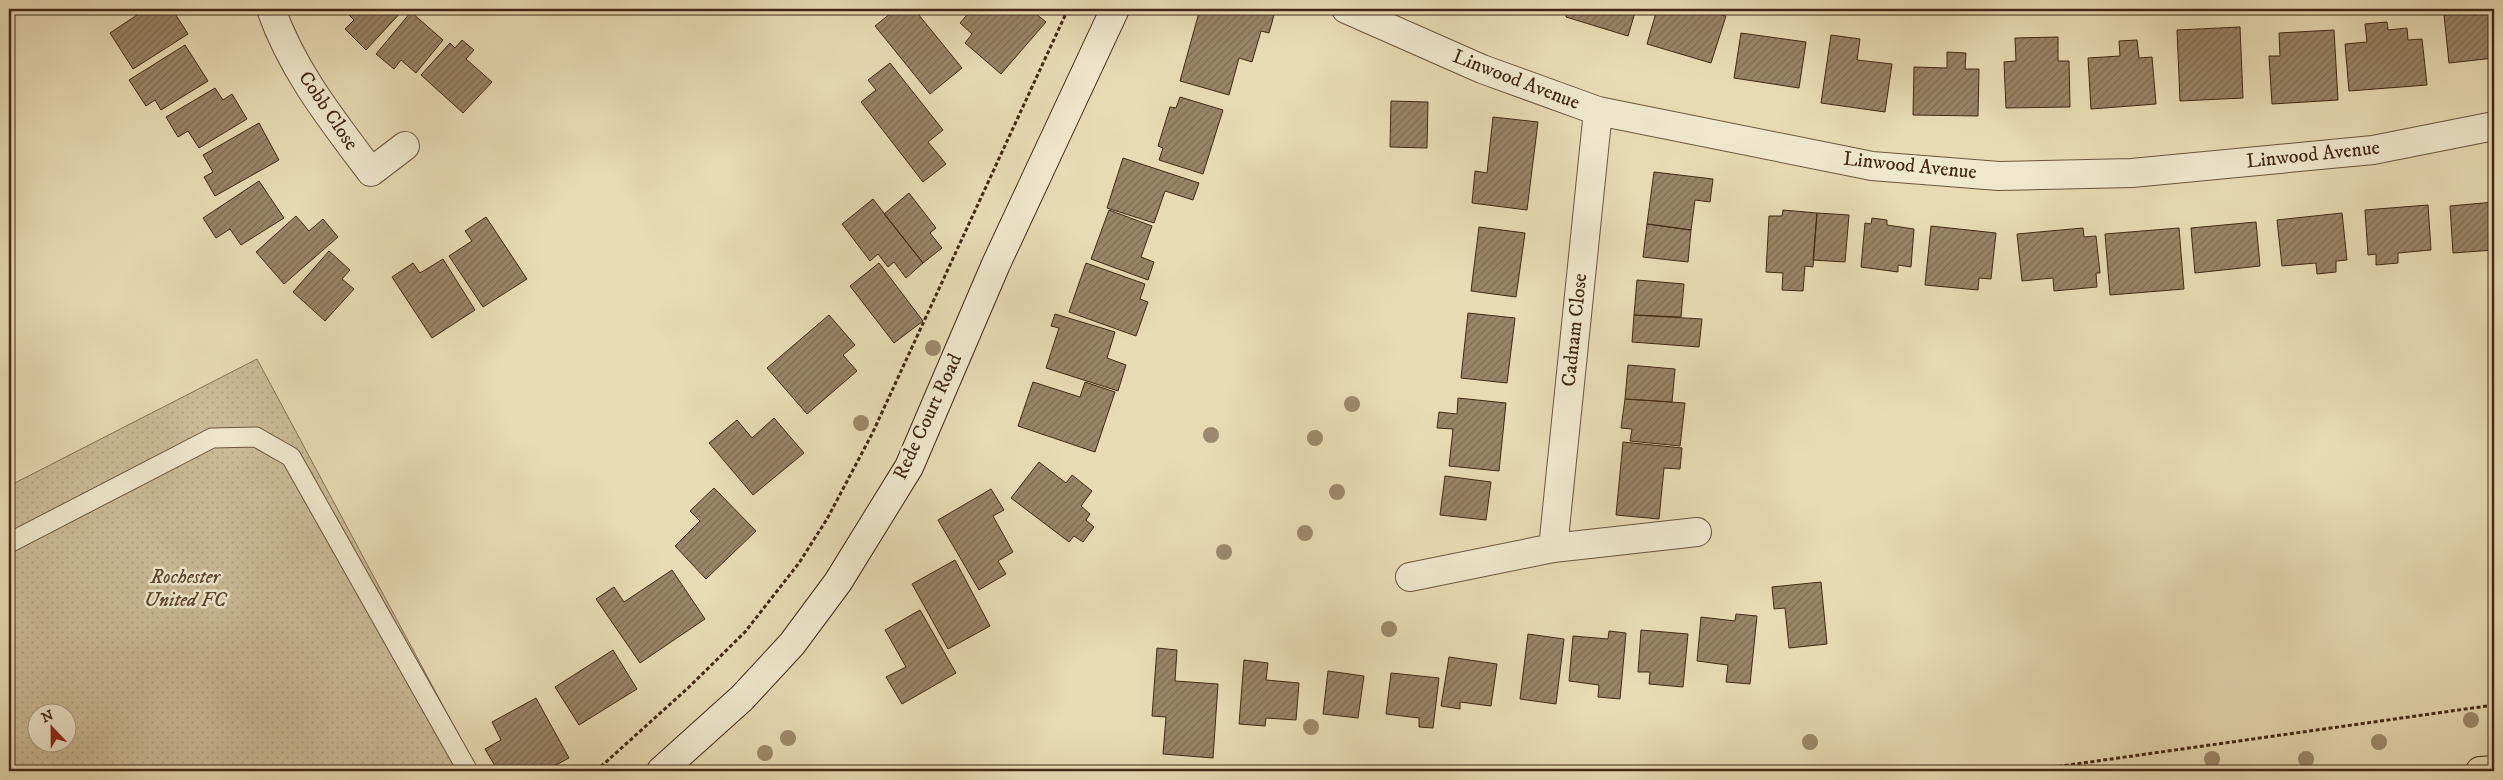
<svg xmlns="http://www.w3.org/2000/svg" width="2503" height="780" viewBox="0 0 2503 780" font-family="'IM FELL DW Pica',serif">
<style>
.park{fill:url(#park-dots);stroke:#887256;fill-rule:evenodd}
.building{fill:url(#building-hatch);stroke:#432814}
.lines{fill:none;stroke-linecap:round;stroke-linejoin:round}
.lane-casing{stroke:#6c553c;stroke-width:21}
.street-casing{stroke:#6c553c;stroke-width:30}
.secondary-casing{stroke:#432814;stroke-width:30}
.primary-casing{stroke:#432814;stroke-width:30}
.path{stroke:#432814;stroke-width:3;stroke-dasharray:4 2.5;stroke-linecap:butt}
.lane{stroke:#f0e8ce;stroke-width:19}
.street{stroke:#f0e8ce;stroke-width:28}
.secondary{stroke:#f0e8ce;stroke-width:28}
.primary{stroke:#e8dbb4;stroke-width:28}
.tree{fill:#9c896b}
.labels{text-anchor:middle;dominant-baseline:central;stroke-width:5;stroke-linejoin:round;paint-order:stroke}
.street-label{font-size:20px;fill:#432814;stroke:#f0e8ce}
.park-label{font-size:20px;font-style:italic;fill:#5e462f;stroke:#f0e8ce}
</style>
<defs>
<pattern id="park-dots" width="8" height="8" patternUnits="userSpaceOnUse" patternTransform="scale(1.25)"><rect width="8" height="8" fill="#ccbd99"/><path d="M2 2h.1M6 6h.1" fill="none" stroke="#b0a283" stroke-width="1.8" stroke-linecap="round"/></pattern>
<pattern id="building-hatch" width="6" height="6" patternUnits="userSpaceOnUse" patternTransform="scale(1.25)"><rect width="6" height="6" fill="#998567"/><path d="M-1 1l2-2M0 6l6-6M5 7l2-2" fill="none" stroke="#7e6d54"/></pattern>
</defs>
<rect width="100%" height="100%" fill="#e8dbb4"/>
<filter id="stains"><feTurbulence type="fractalNoise" baseFrequency=".004" numOctaves="4"/><feColorMatrix values="0 0 0 0 .2 0 0 0 0 .09 0 0 0 0 .02 0 0 0 .5 -.17"/></filter>
<radialGradient id="worn" r=".72"><stop offset=".6" stop-color="#630" stop-opacity="0"/><stop offset="1" stop-color="#630" stop-opacity=".3"/></radialGradient>
<path class="park" d="M257 359 478 771H9V486ZM38 712H68V742H38Z"/>
<path class="building" d="M146 9H159L162 14 172 9 188 34 133 69 110 33Z
M343 9H404L366 50 345 29 354 20Z
M896 9H914L962 68 930 94 875 26Z
M972 9H1030L1046 22 1001 74 965 43 972 34 960 23Z
M1200 9H1249L1274 15 1269 33 1261 31 1252 62 1239 58 1229 95 1180 81Z
M1568 9H1636L1628 36 1566 17Z
M1657 9H1701L1726 16 1711 63 1647 44Z
M2459 9H2474V15L2494 12V58L2449 63 2444 15 2459 14Z
M411 12 443 40 416 73 401 60 394 69 376 54Z
M2387 22 2388 30 2407 28 2408 40 2422 39 2427 85 2349 91 2345 44 2367 42 2365 24Z
M2240 27 2243 98 2180 101 2177 30Z
M2334 30 2338 100 2272 104 2269 56H2280L2279 33Z
M1741 33 1806 42 1799 88 1734 78Z
M1831 35 1860 39 1857 60 1892 64 1885 112 1821 103Z
M2058 37V61H2069L2070 107 2006 108 2004 62 2016 61 2015 38Z
M462 40 474 50 466 59 492 82 463 113 421 75 450 43 455 48Z
M2137 40 2139 58 2152 57 2156 104 2091 109 2088 58 2120 56 2119 41Z
M185 45 208 81 161 110 155 100 146 106 129 80Z
M1947 52 1966 53 1965 69H1979L1978 116 1913 115 1914 67 1947 68Z
M890 63 943 130 928 142 946 164 923 182 861 102 876 90 868 80Z
M215 88 223 100 232 94 247 119 199 148 188 131 178 137 166 117Z
M1180 97 1223 110 1203 174 1159 160 1163 148 1158 146 1170 107 1176 108Z
M1391 101 1428 102 1427 148 1390 147Z
M1493 117 1538 122 1527 210 1472 203 1475 171 1487 173Z
M259 123 279 160 215 196 204 177 213 172 203 155Z
M1123 158 1199 183 1193 200 1165 191 1154 223 1107 208Z
M1654 172 1713 179 1710 202 1695 200 1691 230 1647 224Z
M259 181 284 218 241 245 230 229 216 238 203 218Z
M909 193 936 228 930 233 942 248 923 263 884 214Z
M873 199 923 263 906 278 894 262 888 267 878 254 870 261 842 224Z
M2494 202V250L2453 253 2450 206Z
M2428 205 2431 250 2398 253V263L2376 265V254L2368 255 2365 210Z
M1109 210 1152 226 1141 257 1154 262 1148 280 1091 259Z
M1783 210 1817 213 1813 267 1805 266 1803 291 1782 290 1783 273 1766 272 1769 216H1782Z
M1817 213 1849 215 1845 262 1813 260Z
M2342 213 2347 260 2336 261V272L2317 274 2316 263 2282 266 2277 220Z
M296 216 309 231 323 219 338 237 284 284 256 252Z
M486 217 527 279 483 307 449 256 472 241 465 231Z
M1872 218 1887 220V225L1914 229 1911 267 1898 265V272L1861 267 1865 223 1871 224Z
M2256 222 2260 266 2195 273 2191 228Z
M1647 224 1691 230 1688 262 1643 257Z
M1931 226 1996 233 1991 279 1979 278 1978 290 1925 285Z
M1479 227 1525 233 1516 297 1471 291Z
M2083 228 2084 237 2096 236 2100 273H2096L2097 287 2054 291 2053 278 2022 281 2017 234Z
M2179 228 2184 289 2110 295 2105 234Z
M329 251 350 270 342 279 354 289 325 321 293 292Z
M443 259 475 310 432 338 392 277 413 263 420 273Z
M879 263 923 321 894 343 850 286Z
M1086 263 1145 284 1140 299 1148 302 1136 336 1069 312Z
M1637 280 1684 284 1681 317 1634 315Z
M1468 313 1515 318 1507 383 1461 378Z
M1055 314 1115 332 1107 358 1126 365 1118 391 1046 368 1059 328 1051 326Z
M829 315 855 345 843 355 857 371 807 414 767 368Z
M1634 315 1702 319 1699 347 1632 342Z
M1628 365 1675 369 1672 402 1625 399Z
M1033 382 1080 397 1085 382 1115 392 1095 452 1018 426Z
M1458 398 1506 403 1499 471 1449 466 1453 429 1437 428 1439 412 1457 414Z
M1625 399 1685 403 1680 446 1630 441 1632 429 1621 428Z
M774 418 804 453 753 495 709 443 737 420 752 438Z
M1623 442 1682 448 1680 469 1664 468 1659 519 1616 515Z
M1039 462 1066 483 1072 475 1092 491 1081 506 1090 514 1086 520 1094 527 1083 542 1074 536 1069 542 1011 498Z
M1445 476 1491 482 1486 520 1440 515Z
M714 488 756 531 706 579 675 546 700 521 690 511Z
M991 489 1004 510 993 516 1013 552 998 561 1006 574 979 590 938 520Z
M955 560 990 626 948 649 912 584Z
M672 570 705 619 640 663 596 599 614 587 624 602Z
M1821 582 1827 644 1789 648 1785 608 1774 609 1772 587Z
M920 610 956 673 902 704 886 677 906 667 885 630Z
M1736 614 1757 616 1750 684 1726 682 1728 665 1697 661 1701 617 1735 621Z
M1641 630 1688 634 1683 687 1649 684 1650 672H1638Z
M1609 631 1626 633 1620 699 1598 697 1599 685 1569 681 1573 636 1608 639Z
M1528 634 1564 639 1556 704 1520 699Z
M1157 648 1177 650 1175 681 1218 684 1213 758 1163 754 1166 717 1152 716Z
M613 650 637 689 579 725 555 687Z
M1449 657 1497 664 1491 706 1460 702V709L1441 706Z
M1244 660 1268 663 1266 680 1299 683 1296 720 1266 718 1265 726 1239 724Z
M1328 671 1364 676 1358 718 1323 714Z
M1391 673 1439 678 1433 728 1419 727V718L1386 714Z
M536 698 569 758 545 771H498L485 749 501 740 492 722Z"/>
<g class="lines">
<g class="lane-casing">
<path id="lane" d="M9 543 212 438 256 437 291 457 468 771"/>
</g>
<g class="street-casing">
<path id="street" d="M271 9C292 70 332 120 371 172L405 146
M1346 9 1482 69 1598 111 1872 166 1999 176 2132 173 2373 150 2494 126
M1553 548 1697 532
M1410 577 1553 548 1598 111"/>
</g>
<g class="secondary-casing">
<path id="secondary" d="M661 771 742 698 792 644 838 582 909 467 996 264 1115 9"/>
</g>
<g class="primary-casing">
<path id="primary" d="M2480 771 2494 770"/>
</g>
<path class="path" d="M596 771 688 688 745 632 799 563 827 519 872 434 1068 9
M2026 771 2494 705"/>
<use href="#lane" class="lane"/>
<use href="#street" class="street"/>
<use href="#secondary" class="secondary"/>
<use href="#primary" class="primary"/>
</g>
<g class="tree">
<circle cx="933" cy="348" r="8"/>
<circle cx="1352" cy="404" r="8"/>
<circle cx="861" cy="423" r="8"/>
<circle cx="1211" cy="435" r="8"/>
<circle cx="1315" cy="438" r="8"/>
<circle cx="1337" cy="492" r="8"/>
<circle cx="1305" cy="533" r="8"/>
<circle cx="1224" cy="552" r="8"/>
<circle cx="1389" cy="629" r="8"/>
<circle cx="2471" cy="720" r="8"/>
<circle cx="1311" cy="727" r="8"/>
<circle cx="788" cy="738" r="8"/>
<circle cx="1810" cy="742" r="8"/>
<circle cx="2379" cy="742" r="8"/>
<circle cx="765" cy="753" r="8"/>
<circle cx="2212" cy="759" r="8"/>
<circle cx="2306" cy="759" r="8"/>
</g>
<g class="labels">
<g class="street-label">
<text transform="translate(1516 80) rotate(21)">Linwood Avenue</text>
<text transform="translate(328 111) rotate(56)">Cobb Close</text>
<text transform="translate(2313 155) rotate(-6)">Linwood Avenue</text>
<text transform="translate(1910 166) rotate(6)">Linwood Avenue</text>
<text transform="translate(1575 330) rotate(-84)">Cadnam Close</text>
<text transform="translate(928 417) rotate(-65)">Rede Court Road</text>
</g>
<g class="park-label">
<text x="185" y="577">Rochester<tspan x="185" dy="23">United FC</tspan></text>
</g>
</g>
<rect width="2503" height="780" fill="none" stroke="#e8dbb4" stroke-width="30"/>
<rect x="10" y="10" width="2483" height="760" fill="none" stroke="#432814" stroke-width="2.5"/>
<rect x="15" y="15" width="2473" height="750" fill="none" stroke="#432814"/>
<g transform="translate(52 728) rotate(338)"><circle r="24" fill="#f0e8ce" stroke="#ab9b84"/>
<path d="M0-4L9 19L0 12L-9 19Z" fill="#8f2418"/>
<text y="-8" font-size="14" font-weight="bold" text-anchor="middle" fill="#432814">N</text>
</g>
<rect width="100%" height="100%" filter="url(#stains)"/>
<rect width="100%" height="100%" fill="url(#worn)"/>
</svg>
